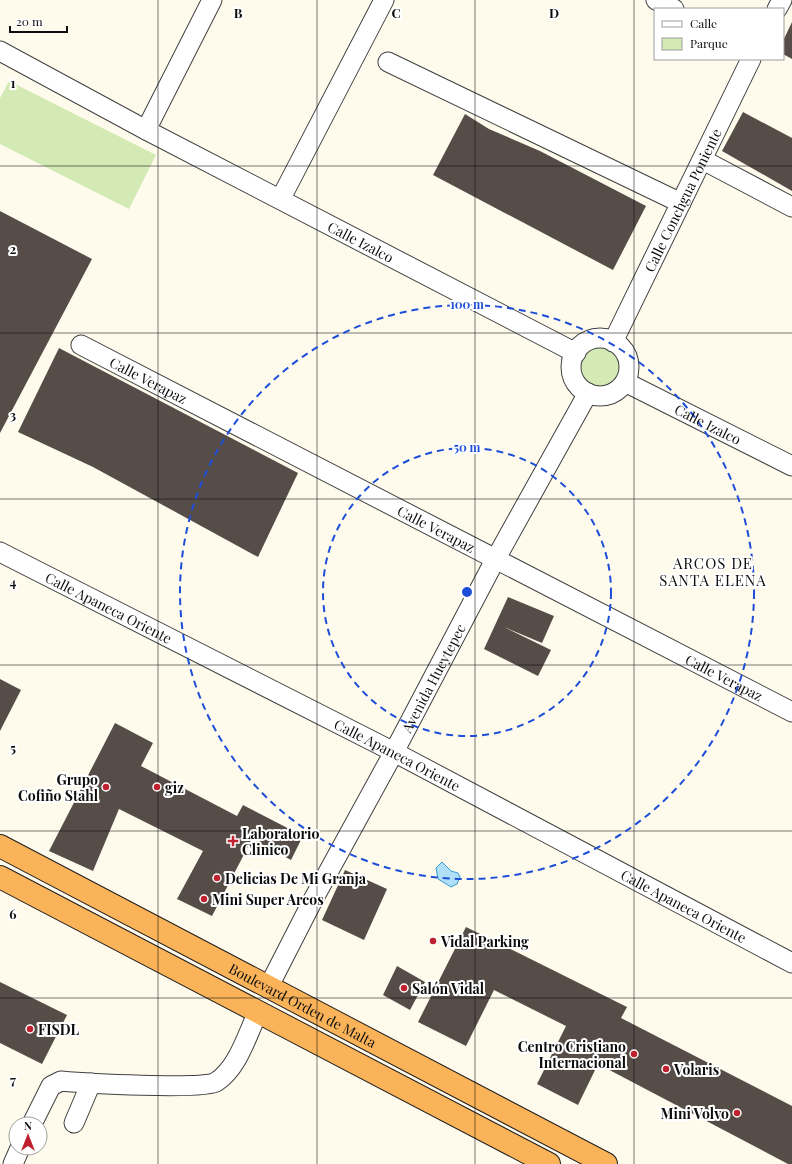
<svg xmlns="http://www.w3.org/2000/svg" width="792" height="1164" viewBox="0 0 792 1164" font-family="'Playfair Display',serif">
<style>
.green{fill:#d3eab5}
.water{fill:#b0e0f8;stroke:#3599d0}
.building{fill:#564d49}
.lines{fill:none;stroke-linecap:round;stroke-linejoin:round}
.minor-casing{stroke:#404040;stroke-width:21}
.trunk-casing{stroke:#1e1e1e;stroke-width:24}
.minor{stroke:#fff;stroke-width:19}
.trunk{stroke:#fab359;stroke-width:22}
.grid{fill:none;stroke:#0d0d0d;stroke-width:1;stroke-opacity:0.55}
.ring{fill:none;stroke:#1d4ed8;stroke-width:2;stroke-dasharray:7 5}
.poi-dot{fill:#c0212f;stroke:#fff;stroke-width:1.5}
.labels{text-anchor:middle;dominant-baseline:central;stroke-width:4;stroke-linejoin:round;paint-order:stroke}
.street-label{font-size:14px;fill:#0d0d0d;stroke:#fff}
.poi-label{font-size:14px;font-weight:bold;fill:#0d0d0d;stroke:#fff;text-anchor:start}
.neighbourhood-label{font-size:15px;letter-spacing:1px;fill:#0d0d0d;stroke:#fff}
.grid-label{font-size:13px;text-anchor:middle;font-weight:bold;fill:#0d0d0d;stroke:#fff;stroke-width:4;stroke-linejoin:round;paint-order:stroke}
.centre{fill:#1d4ed8;stroke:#fff;stroke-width:2}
.ring-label{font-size:12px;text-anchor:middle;font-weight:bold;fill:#1d4ed8;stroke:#fff;stroke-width:4;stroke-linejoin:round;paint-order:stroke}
</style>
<rect width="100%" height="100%" fill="#fffbec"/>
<path class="green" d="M9 81 156 155 129 209 0 144V98Z
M579 367a22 22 0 1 1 44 0a22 22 0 1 1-44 0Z"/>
<path class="water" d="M442 862 451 871 458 873 460 877 457 884 451 887 438 879 436 868Z"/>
<path class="building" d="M792 22V59L783 54V41Z
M743 112 792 138V191L722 151Z
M465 114 489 129 540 151 646 206 613 270 433 175Z
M0 211 92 259 0 433Z
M59 348 298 473 258 557 93 467 18 432Z
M508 597 554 616 542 643 504 627 551 650 538 676 484 649Z
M0 679 21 690 0 731Z
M115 723 153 743 141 766 237 816 243 805 303 836 291 860 252 839 212 916 177 899 203 851 119 809 93 871 49 851Z
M345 870 387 889 364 940 322 920Z
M466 927 627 1007 621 1018 792 1106V1164H788L598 1064 578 1105 537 1084 566 1026 494 990 466 1046 418 1022Z
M397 966 425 982 410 1010 383 995Z
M0 982 67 1015 42 1064 0 1043Z"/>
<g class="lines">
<g class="minor-casing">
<g id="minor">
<path d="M656 0 674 9"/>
<path d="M777 9 782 0"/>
<path id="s1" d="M0 51 146 130 576 353"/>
<path d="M388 62 681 203"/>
<path d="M146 130 212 0"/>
<path d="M703 160 792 207"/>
<path d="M281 198 384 0"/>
<circle cx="600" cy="367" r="29"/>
<path id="s2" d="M613 342 751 59"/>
<path id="s3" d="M81 345 792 712"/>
<path id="s4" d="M625 382 792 466"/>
<path id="s5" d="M0 552 394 752 792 963"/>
<path id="s6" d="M269 986 314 898 394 752 495 560 588 393"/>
<path d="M74 1123 91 1083"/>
<path d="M32 1124 51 1086 61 1081C82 1083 205 1090 216 1082 238 1068 247 1035 258 1012"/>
<path d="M13 1164 20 1148"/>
</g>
</g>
<g class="trunk-casing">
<g id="trunk">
<path id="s7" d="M0 846 606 1164"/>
<path d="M0 877 549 1164"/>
</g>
</g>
<use href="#minor" class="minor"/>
<use href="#trunk" class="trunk"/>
</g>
<path class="grid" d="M158 0V1164M317 0V1164M475 0V1164M634 0V1164M0 166H792M0 333H792M0 499H792M0 665H792M0 831H792M0 998H792"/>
<g class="ring">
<circle cx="467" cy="592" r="144"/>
<circle cx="467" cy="592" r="287"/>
</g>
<g class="poi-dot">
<circle cx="106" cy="787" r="4"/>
<circle cx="157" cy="787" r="4"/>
<path d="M231 835h4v4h4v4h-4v4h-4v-4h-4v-4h4z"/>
<circle cx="217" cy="878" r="4"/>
<circle cx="204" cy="899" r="4"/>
<circle cx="433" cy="941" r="4"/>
<circle cx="404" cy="988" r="4"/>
<circle cx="30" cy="1029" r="4"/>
<circle cx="634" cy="1054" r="4"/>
<circle cx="666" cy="1069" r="4"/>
<circle cx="737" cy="1113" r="4"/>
</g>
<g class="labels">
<g class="street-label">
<text stroke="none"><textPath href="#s2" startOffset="158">Calle Conchgua Poniente</textPath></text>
<text stroke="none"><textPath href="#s1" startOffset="408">Calle Izalco</textPath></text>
<text stroke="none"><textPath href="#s3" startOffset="76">Calle Verapaz</textPath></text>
<text stroke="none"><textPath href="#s4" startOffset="93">Calle Izalco</textPath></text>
<text stroke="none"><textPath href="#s3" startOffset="400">Calle Verapaz</textPath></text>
<text stroke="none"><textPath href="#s5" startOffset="122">Calle Apaneca Oriente</textPath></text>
<text stroke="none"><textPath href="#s6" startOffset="349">Avenida Hueytepec</textPath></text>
<text stroke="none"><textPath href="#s3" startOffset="724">Calle Verapaz</textPath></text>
<text stroke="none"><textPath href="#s5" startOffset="446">Calle Apaneca Oriente</textPath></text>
<text stroke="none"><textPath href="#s5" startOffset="770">Calle Apaneca Oriente</textPath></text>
<text stroke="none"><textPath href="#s7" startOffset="342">Boulevard Orden de Malta</textPath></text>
</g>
<g class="poi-label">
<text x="98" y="779" text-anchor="end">Grupo<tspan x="98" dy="16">Cofiño Stahl</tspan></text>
<text x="165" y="787">giz</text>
<text x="242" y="833">Laboratorio<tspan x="242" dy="16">Clinico</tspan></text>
<text x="225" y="878">Delicias De Mi Granja</text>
<text x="212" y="899">Mini Super Arcos</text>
<text x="441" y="941">Vidal Parking</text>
<text x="412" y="988">Salón Vidal</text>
<text x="38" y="1029">FISDL</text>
<text x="626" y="1046" text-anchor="end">Centro Cristiano<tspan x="626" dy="16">Internacional</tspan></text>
<text x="674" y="1069">Volaris</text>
<text x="729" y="1113" text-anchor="end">Mini Volvo</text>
</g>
<g class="neighbourhood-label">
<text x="713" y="563">ARCOS DE<tspan x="713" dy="17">SANTA ELENA</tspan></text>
</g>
</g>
<g class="grid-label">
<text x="238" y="18">B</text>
<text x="396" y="18">C</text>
<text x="554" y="18">D</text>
<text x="13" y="88">1</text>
<text x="13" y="254">2</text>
<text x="13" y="420">3</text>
<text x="13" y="587">4</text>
<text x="13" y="753">5</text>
<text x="13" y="919">6</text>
<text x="13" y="1085">7</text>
</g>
<circle cx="467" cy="592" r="6" class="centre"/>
<g class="ring-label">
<text x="467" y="309">100 m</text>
<text x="467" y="452">50 m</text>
</g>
<rect x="654" y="8" width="130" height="52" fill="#ffffff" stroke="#9e9e9e"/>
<rect x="662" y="21" width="20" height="6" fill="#ffffff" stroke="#9e9e9e"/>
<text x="690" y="28" font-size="12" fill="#0d0d0d">Calle</text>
<rect x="662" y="38" width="20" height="12" fill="#d3eab5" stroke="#9e9e9e"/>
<text x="690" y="48" font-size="12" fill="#0d0d0d">Parque</text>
<g transform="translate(28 1136)"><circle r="19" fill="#ffffff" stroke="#9e9e9e"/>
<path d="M0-3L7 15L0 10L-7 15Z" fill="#c0212f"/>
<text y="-6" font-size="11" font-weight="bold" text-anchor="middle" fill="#0d0d0d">N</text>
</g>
<path d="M10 26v6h57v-6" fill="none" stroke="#0d0d0d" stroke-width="2"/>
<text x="16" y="26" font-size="12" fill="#0d0d0d" stroke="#ffffff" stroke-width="3" paint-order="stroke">20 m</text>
</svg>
